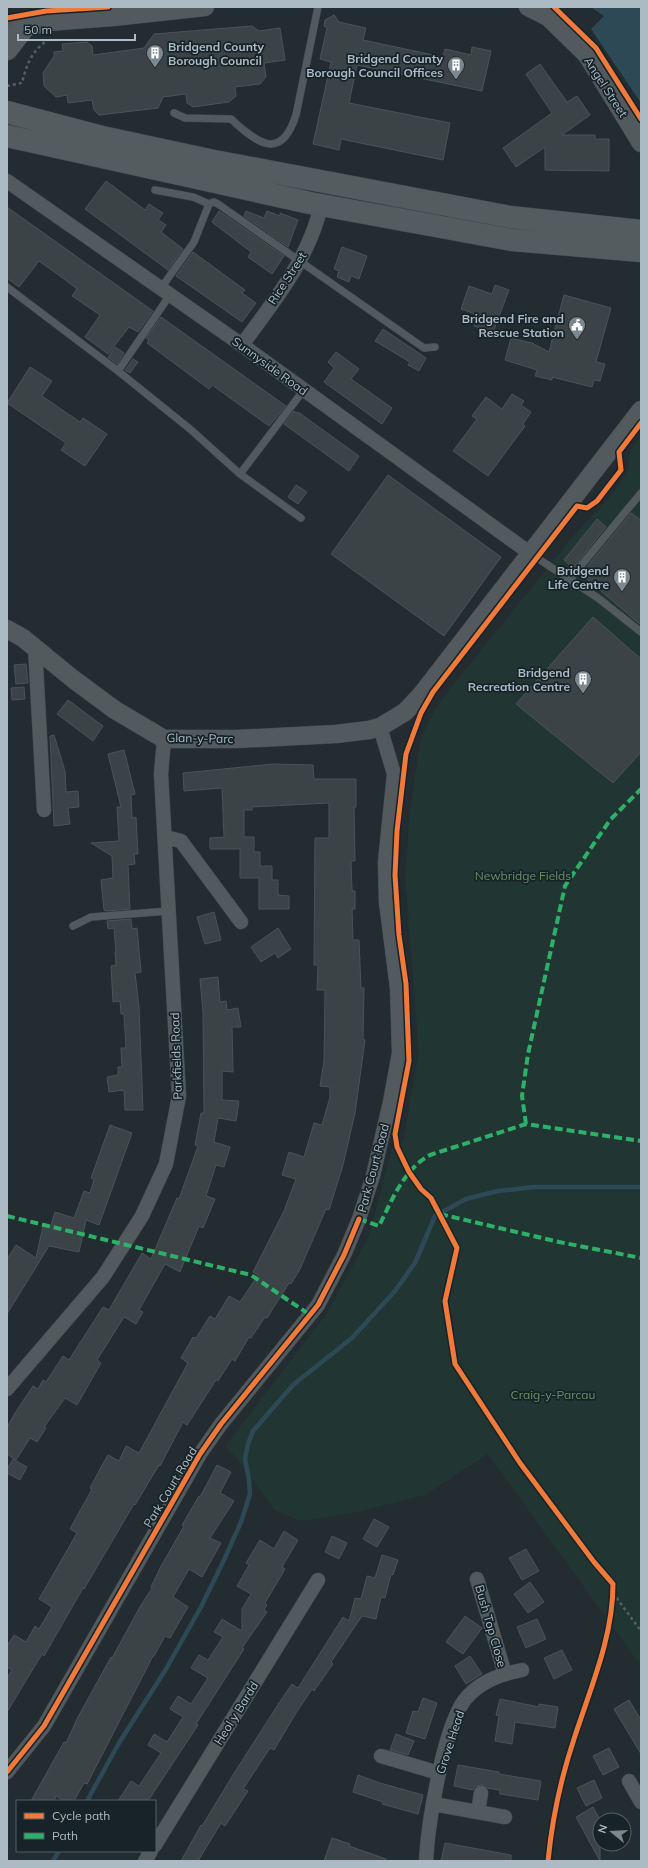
<svg xmlns="http://www.w3.org/2000/svg" width="648" height="1868" viewBox="0 0 648 1868" font-family="Mulish,sans-serif">
<style>
.green{fill:#213633}
.water{fill:#2e4956}
.lines{fill:none;stroke-linecap:round;stroke-linejoin:round}
.stream{stroke:#2e4956;stroke-width:4.5}
.building{fill:#3b4346;stroke:#4a5358}
.service-casing{stroke:#41484b;stroke-width:8}
.minor-casing{stroke:#41484b;stroke-width:15}
.tertiary-casing{stroke:#41484b;stroke-width:19}
.primary-casing{stroke:#40494d;stroke-width:23}
.path{stroke:#565e62;stroke-width:2.5;stroke-dasharray:3 3;stroke-linecap:butt}
.service{stroke:#525a5e;stroke-width:7}
.minor{stroke:#525a5e;stroke-width:14}
.tertiary{stroke:#525a5e;stroke-width:18}
.primary{stroke:#555c60;stroke-width:22}
.quiet{stroke:#2db169;stroke-width:4;stroke-dasharray:8 4;stroke-linecap:butt}
.cycleway-casing{stroke:#172329;stroke-width:8}
.cycleway{stroke:#f17a3a;stroke-width:5}
.labels{text-anchor:middle;dominant-baseline:central;stroke-width:3.5;stroke-linejoin:round;paint-order:stroke}
.poi-label{font-size:12px;font-weight:bold;fill:#abbac3;stroke:#172329;text-anchor:end}
.street-label{font-size:12px;fill:#abbac3;stroke:#172329}
.park-label{font-size:12px;fill:#649363;stroke:#172329}
</style>
<rect width="100%" height="100%" fill="#232c30"/>
<path class="green" d="M641 436V1666L488 1454 425 1495 349 1514 301 1521 275 1510 234 1455 225 1446 325 1316 368 1238 392 1149 403 1142 419 1052 405 875 410 811 421 737 436 708 457 680 575 534 611 496 628 471 630 451Z"/>
<path class="water" d="M591 7H641V103L591 29 604 16Z"/>
<g class="lines">
<path class="stream" d="M87 1801 119 1743 166 1669 201 1607 224 1560 241 1522 250 1494 249 1480 245 1459 248 1444 253 1431 293 1385 352 1338 395 1291 415 1263 435 1216 466 1199 498 1191 534 1187H641
M53 1861 59 1851"/>
</g>
<path class="building" d="M334 15 339 22 366 28 363 40 443 57 445 49 471 55 472 47 491 51 482 91 357 65 349 103 450 123 443 160 341 139 339 150 313 144 331 62 320 59 327 28 324 26 325 20Z
M252 26 259 31 280 28 285 60 264 63 266 77 260 84 235 87 236 96 229 102 193 107 187 103 186 94 163 97 158 108 99 115 94 110 92 100 68 103 67 95 56 97 44 86 43 73 54 56V52L63 51 62 44 87 42 92 46 93 55 144 48 154 34Z
M540 64 567 102 577 96 590 115 562 135H595V139H609V171L545 170V147L516 167 503 148 552 113 526 74Z
M106 181 145 210 149 204 163 213 158 220 166 225 161 232 183 249 168 270 85 209Z
M7 207 153 311 138 332 129 327 108 354 85 337 100 315 72 296 77 289 60 276 39 261 19 287 7 278Z
M219 211 284 256 272 274 248 257 251 252 212 222Z
M246 211 264 218 267 211 280 216V213L298 220 288 247 244 216Z
M342 247 367 256 359 279 351 276 349 282 337 277 339 271 334 269Z
M193 252 245 290 242 293 256 303 242 322 176 276Z
M495 285 509 290 493 332 474 326 478 315 461 309 469 286 492 294Z
M564 295 611 308 596 362 605 364 600 381 594 380 592 387 552 377V380L535 376 537 370 505 360 511 338 532 343 549 352Z
M161 317 286 406 269 426 212 385 209 389 147 343 149 340 146 338Z
M383 329 426 358 419 371 408 365 410 362 375 341Z
M115 347 124 353 117 364 108 357Z
M336 352 359 369 351 379 392 408 382 424 324 382 334 368 328 362Z
M133 359 138 362 130 373 125 370Z
M30 367 52 381 42 396 80 422 83 418 107 434 85 466 61 450 66 443 7 403Z
M512 394 524 401 521 405 531 412 523 424 525 426 488 476 453 451 477 419 472 416 486 397 502 409Z
M294 411 297 413 298 412 359 456 349 471 284 424Z
M388 475 501 557 444 636 331 554Z
M296 485 307 492 298 504 288 497Z
M631 513 641 520V625L581 574Z
M597 519 606 527 573 568 564 560Z
M593 617 641 659V752L613 783 516 704Z
M26 664 28 683 16 684 14 665Z
M24 687 25 699 12 700 11 688Z
M68 700 103 726 93 741 57 714Z
M54 735 65 771 66 792 78 791 79 807 68 808 70 824 54 826 50 736Z
M124 750 135 794 131 795 132 818 136 817 138 854H134L135 864 128 865 130 909 106 911 104 910 101 880 113 878 112 856 91 843 119 841 117 807H121L108 754Z
M273 764 313 765 314 779H356V807H354L355 861H351L352 891H355V909H352L353 940H359L361 988H364L363 1039 365 1040 355 1113 343 1165 329 1210 326 1209 300 1269 291 1284 289 1283 267 1318 265 1317 251 1338 249 1337 235 1361 232 1359 218 1381 216 1380 187 1425 183 1422 160 1466 159 1465 135 1505 134 1504 84 1589 83 1588 44 1656 42 1654 7 1712V1678L12 1670 7 1667V1646L14 1635 26 1642 35 1626 39 1629 52 1607 39 1599 77 1533 70 1529 92 1489 90 1488 100 1469 108 1455 119 1461 126 1446 139 1453 188 1363 181 1358 193 1337 196 1338 210 1316 215 1319 229 1296 240 1302 258 1275 253 1272 284 1211 296 1179 282 1175 289 1152 304 1157 314 1123 322 1125 330 1097V1087L320 1086 324 1061 325 990H317L318 965H314L315 838H329V803L252 807V810H244V837H254V852H260V866H272V880H278V895L289 896V909H259V878H240V849H210V838L224 837 222 788 184 791 183 773Z
M214 912 221 940 205 944 197 917Z
M131 919 132 929 137 928 141 972 135 973 139 1007 143 1110H125L124 1090 109 1092 107 1077 118 1075V1067H122L121 1048H126L124 1014H121L120 1001 113 1002 111 966 116 965 115 952H116L114 928 108 929 107 921Z
M278 928 291 949 278 958 275 953 261 962 251 947Z
M218 977 220 1002 226 1001 227 1010 238 1008 241 1027H232L233 1072 222 1071V1100L239 1101 236 1121 218 1118 214 1142 230 1147 224 1167 216 1165 206 1196 215 1199 203 1228 199 1226 180 1272 165 1264 139 1310 143 1312 136 1324 124 1317 97 1360 101 1363 77 1405 65 1398 44 1427 46 1428 37 1442 30 1438 16 1460 7 1454V1427L17 1410 33 1386 38 1389 43 1380 46 1382 63 1356 69 1360 103 1307 109 1310 142 1253 151 1259 177 1198 179 1199 198 1146 195 1145 201 1113H204L203 1012 200 979Z
M110 1125 132 1133 99 1225 86 1220 79 1252 49 1246 7 1314V1259L16 1245 36 1258 43 1226 50 1228 55 1212 74 1218 84 1191 90 1193 94 1180 91 1178Z
M13 1459 27 1467 20 1480 7 1473V1469Z
M217 1465 231 1472 220 1493 234 1501 210 1538 221 1543 202 1577 189 1569 173 1597 188 1607 170 1638 165 1636 154 1656H153L102 1755 87 1784 84 1783 74 1801H65L56 1796 54 1801H31L64 1742 66 1743 78 1717 111 1657 112 1658 141 1605 152 1588 151 1587 160 1568 184 1526 182 1525 199 1496 200 1497Z
M374 1519 389 1527 377 1547 363 1539Z
M284 1531 298 1540 282 1567 285 1569 265 1603 267 1605 264 1610 267 1612 242 1648 244 1649 196 1724 198 1725 148 1801H118L131 1781 139 1786 161 1753 148 1745 154 1734 167 1742 183 1717 170 1709 178 1696 191 1704 208 1678 191 1668 199 1655 208 1660 223 1637 214 1632 222 1619 242 1631V1609L251 1594 237 1586 249 1565 246 1563 260 1540 274 1549Z
M332 1536 347 1543 339 1559 325 1552Z
M526 1549 539 1571 522 1580 509 1558Z
M382 1555 398 1560 393 1575 391 1574 385 1598 381 1597 376 1619 362 1616 331 1662 333 1664 314 1691 312 1689 296 1713 274 1750 270 1748 243 1789 248 1791 225 1826 221 1823 198 1861H181L201 1825 202 1826 233 1775 279 1703 292 1684 298 1688 343 1617 349 1621 355 1598 361 1599 367 1576 375 1578Z
M530 1582 544 1602 528 1613 514 1594Z
M465 1616 482 1628 463 1654 446 1642Z
M537 1619 546 1639 526 1648 517 1627Z
M562 1650 572 1670 554 1679 544 1658Z
M470 1656 482 1674 466 1684 455 1666Z
M423 1698 437 1703 425 1739 406 1733 413 1711 418 1712Z
M500 1699 539 1707V1704L558 1707 555 1728 515 1722 512 1744 495 1741 499 1716 496 1715Z
M629 1700 641 1720V1754L614 1709Z
M396 1734 414 1741 408 1755 390 1750Z
M609 1748 619 1767 603 1775 593 1756Z
M458 1765 499 1772V1774L541 1781 538 1800 500 1794V1790L487 1788 482 1785 475 1786 473 1790 454 1786Z
M358 1775 380 1783 423 1795 418 1814 382 1804 383 1802 353 1792Z
M594 1780 602 1798 586 1806 577 1788Z
M593 1807 600 1820V1861L576 1817Z
M332 1838 350 1844 349 1846 386 1859V1861H324Z
M445 1843 511 1855V1861H441Z"/>
<g class="lines">
<g class="service-casing">
<path id="service" d="M174 113 185 118 231 119C257 143 281 162 296 115L318 7
M155 190 193 197 209 204
M7 287 118 371 190 429 240 474 301 518
M161 288 194 242 209 204 214 202 218 204 424 348 435 347
M118 371 170 295
M240 474 303 391
M531 554 598 598 641 632
M570 579 641 493
M73 926 91 917 169 911"/>
</g>
<g class="minor-casing">
<path id="minor" d="M7 181 242 345 531 554
M242 345C273 302 310 258 321 205
M35 647 44 810
M165 837 181 841 241 922
M7 1389 103 1277 142 1216 166 1164 179 1096 161 774 164 739
M477 1579 505 1674
M381 1756 439 1773
M7 1772 44 1726 200 1454 221 1424 318 1305 344 1255 359 1219 373 1176 390 1102 399 1053 397 988 386 902 385 862 394 774 380 727
M629 1781 641 1802
M433 1804 505 1817
M478 1812 481 1793
M155 1845 318 1580
M145 1861 151 1851
M426 1861C428 1825 444 1720 468 1696 483 1680 502 1674 522 1670"/>
</g>
<g class="tertiary-casing">
<path id="tertiary" d="M528 7 548 17 587 55 641 143
M9 31 48 22 113 17 205 7
M7 629 23 638 73 679 115 710 164 739H237L336 734 369 730 380 727 405 712 421 695 641 410"/>
</g>
<g class="primary-casing">
<path id="primary" d="M7 49 23 28
M7 112 102 137 209 160 510 217 641 231
M7 136 310 203 512 240 641 251"/>
</g>
<path class="path" d="M7 86 22 83C26 66 32 50 48 40
M613 1593 641 1631"/>
<use href="#service" class="service"/>
<use href="#minor" class="minor"/>
<use href="#tertiary" class="tertiary"/>
<use href="#primary" class="primary"/>
<path class="quiet" d="M526 1124 522 1096 528 1054 565 886 610 820 641 789
M440 1214 559 1242 641 1258
M7 1216 251 1275 310 1315
M359 1219 379 1226C392 1200 404 1169 430 1155L526 1124 641 1141"/>
<g class="cycleway-casing">
<path id="cycleway" d="M554 7 596 48 641 119
M7 18 46 11 108 7
M7 1772 44 1726 200 1454 221 1424 318 1305 344 1255 359 1219
M548 1861C552 1820 561 1778 574 1739 590 1689 613 1638 613 1584L594 1562 520 1463 455 1364 445 1301 457 1248 431 1198 421 1189 409 1172 397 1147 395 1134 409 1061 406 984 399 935 395 875 397 831 406 754 421 713 433 692 577 506 587 508 597 501 621 470 619 452 641 423"/>
</g>
<use href="#cycleway" class="cycleway"/>
</g>
<defs>
<g id="building-pin" transform="scale(0.9)"><path d="M0 17L-7.5 6A9.5 9.5 0 1 1 7.5 6Z" fill="#7b8890" stroke="#172329"/><path d="M-4-6H4V6H1V3H-1V6H-4ZM-2.5-4.3h1.7v1.8h-1.7ZM.8-4.3h1.7v1.8H.8ZM-2.5-1h1.7V.8h-1.7ZM.8-1h1.7V.8H.8Z" fill="#fff"/></g>
<g id="civic-pin" transform="scale(0.9)"><path d="M0 17L-7.5 6A9.5 9.5 0 1 1 7.5 6Z" fill="#7b8890" stroke="#172329"/><path d="M-.6-6.5H3V-4.5H.6V-3L4-1V1h2V6H-6V1h2V-1L-.6-3ZM-1.2 2.5V6h2.4V2.5Z" fill="#fff"/></g>
</defs>
<g fill-rule="evenodd">
<use href="#building-pin" x="155" y="53"/>
<use href="#building-pin" x="456" y="65"/>
<use href="#civic-pin" x="577" y="325"/>
<use href="#building-pin" x="622" y="577"/>
<use href="#building-pin" x="583" y="679"/>
</g>
<g class="labels">
<g class="poi-label">
<text x="168" y="46" text-anchor="start">Bridgend County<tspan x="168" dy="14">Borough Council</tspan></text>
<text x="443" y="58">Bridgend County<tspan x="443" dy="14">Borough Council Offices</tspan></text>
<text x="564" y="318">Bridgend Fire and<tspan x="564" dy="14">Rescue Station</tspan></text>
<text x="609" y="570">Bridgend<tspan x="609" dy="14">Life Centre</tspan></text>
<text x="570" y="672">Bridgend<tspan x="570" dy="14">Recreation Centre</tspan></text>
</g>
<g class="street-label">
<text transform="translate(606 87) rotate(57)">Angel Street</text>
<text transform="translate(287 278) rotate(-57)">Rice Street</text>
<text transform="translate(270 366) rotate(36)">Sunnyside Road</text>
<text transform="translate(200 738) rotate(1)">Glan-y-Parc</text>
<text transform="translate(176 1056) rotate(-92)">Parkfields Road</text>
<text transform="translate(373 1168) rotate(-75)">Park Court Road</text>
<text transform="translate(170 1487) rotate(-59)">Park Court Road</text>
<text transform="translate(491 1626) rotate(74)">Bush Top Close</text>
<text transform="translate(236 1713) rotate(-58)">Heol y Bardd</text>
<text transform="translate(450 1742) rotate(-72)">Grove Head</text>
</g>
<g class="park-label">
<text x="523" y="875">Newbridge Fields</text>
<text x="553" y="1394">Craig-y-Parcau</text>
</g>
</g>
<rect width="648" height="1868" fill="none" stroke="#abbac3" stroke-width="16"/>
<rect x="16" y="1800" width="140" height="52" fill="#172329" stroke="#525f67"/>
<rect x="24" y="1813" width="20" height="6" fill="#f17a3a" stroke="#525f67"/>
<text x="52" y="1820" font-size="12" fill="#abbac3">Cycle path</text>
<rect x="24" y="1833" width="20" height="6" fill="#2db169" stroke="#525f67"/>
<text x="52" y="1840" font-size="12" fill="#abbac3">Path</text>
<g transform="translate(612 1832) rotate(288)"><circle r="19" fill="#172329" stroke="#525f67"/>
<path d="M0-3L7 15L0 10L-7 15Z" fill="#7b8890"/>
<text y="-6" font-size="11" font-weight="bold" text-anchor="middle" fill="#abbac3">N</text>
</g>
<path d="M18 34v6h117v-6" fill="none" stroke="#abbac3" stroke-width="2"/>
<text x="24" y="34" font-size="12" fill="#abbac3" stroke="#172329" stroke-width="3" paint-order="stroke">50 m</text>
</svg>
